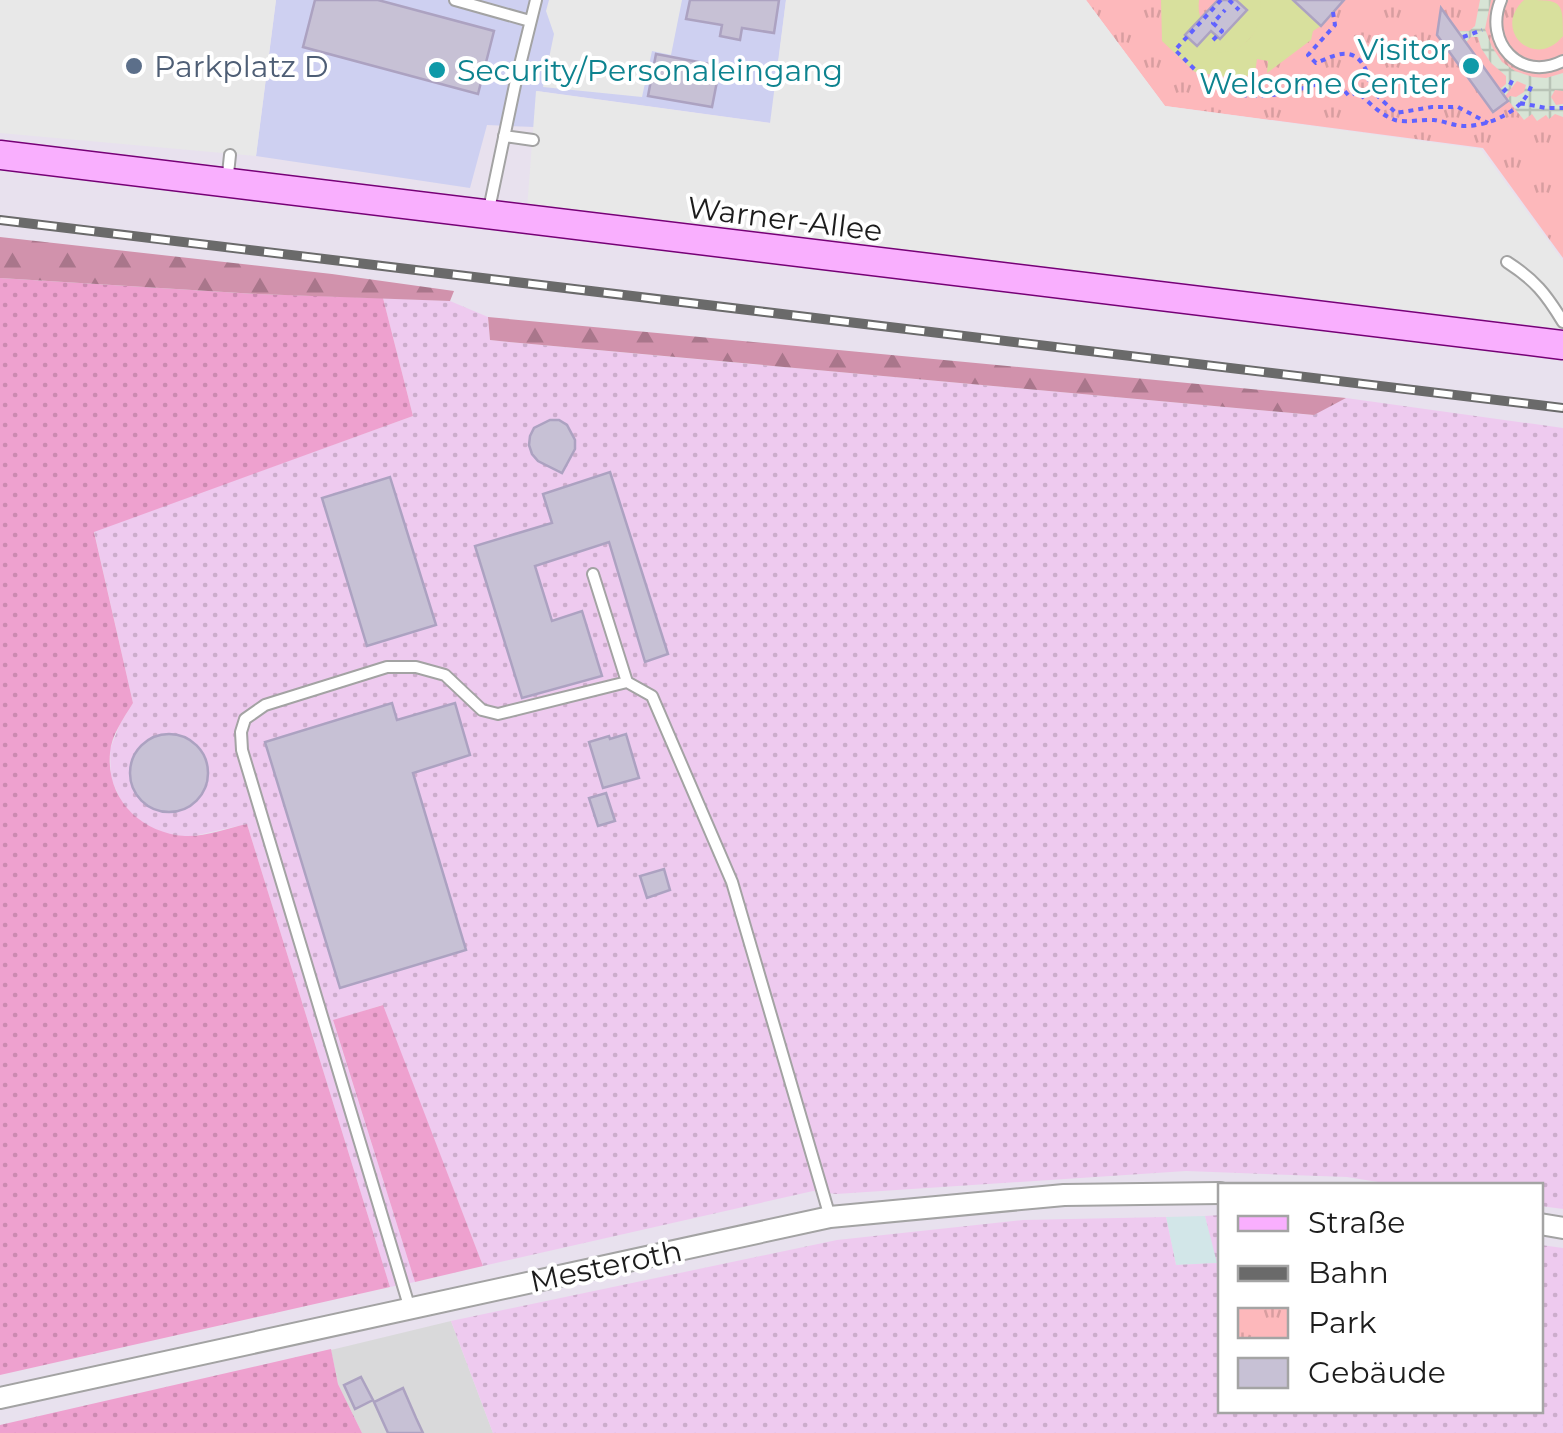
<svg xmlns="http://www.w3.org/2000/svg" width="1563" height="1433" viewBox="0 0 1563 1433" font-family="Montserrat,sans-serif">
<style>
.residential{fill:#d9d9da}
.commercial{fill:#ced0f1}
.industrial{fill:#d2e6e8}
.farmland{fill:url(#farmland-dots)}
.grass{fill:url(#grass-dots)}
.forest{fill:url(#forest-firs)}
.park{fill:url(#park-tufts)}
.parking{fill:#e8e8e8}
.plaza{fill:url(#plaza-grid)}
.water{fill:#d8e09d}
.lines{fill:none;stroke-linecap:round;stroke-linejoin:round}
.canal{stroke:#d8e09d;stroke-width:22}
.building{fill:#c7c1d5;stroke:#aca2c1;stroke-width:2.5}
.lane-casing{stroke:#a3a3a3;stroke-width:14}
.street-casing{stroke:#a3a3a3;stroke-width:24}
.secondary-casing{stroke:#760076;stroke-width:31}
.path{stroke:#6162ff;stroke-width:4;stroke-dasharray:5 5;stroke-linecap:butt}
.lane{stroke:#fff;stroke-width:10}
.street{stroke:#fff;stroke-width:20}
.secondary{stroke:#f9affe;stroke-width:28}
.rail-casing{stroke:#6a6a6a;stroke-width:10}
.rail{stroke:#fff;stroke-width:6;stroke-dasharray:19;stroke-linecap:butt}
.service-dot{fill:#5c6f8a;stroke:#fff;stroke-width:4}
.culture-dot{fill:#0f9aa8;stroke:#fff;stroke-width:4}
.labels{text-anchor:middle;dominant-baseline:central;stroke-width:8;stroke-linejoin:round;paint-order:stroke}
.culture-label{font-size:30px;fill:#0d838f;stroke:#fff;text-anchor:end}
.service-label{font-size:30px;fill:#4e5e75;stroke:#fff;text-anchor:start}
.street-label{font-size:30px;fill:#1c1c1c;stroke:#fff}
</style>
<defs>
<pattern id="farmland-dots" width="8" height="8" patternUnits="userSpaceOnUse" patternTransform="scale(2.5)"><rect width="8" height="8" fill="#eecaef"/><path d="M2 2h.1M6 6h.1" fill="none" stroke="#ccadcc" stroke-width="1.8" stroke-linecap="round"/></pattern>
<pattern id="grass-dots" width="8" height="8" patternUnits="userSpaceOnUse" patternTransform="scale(2.5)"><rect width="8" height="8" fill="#eea1cf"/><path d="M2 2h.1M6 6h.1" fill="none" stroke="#cc8ab1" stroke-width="1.8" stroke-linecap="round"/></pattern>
<pattern id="forest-firs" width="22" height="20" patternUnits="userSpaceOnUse" patternTransform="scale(2.5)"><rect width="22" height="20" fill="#d192ac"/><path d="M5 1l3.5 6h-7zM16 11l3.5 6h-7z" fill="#a9768b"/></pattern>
<pattern id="park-tufts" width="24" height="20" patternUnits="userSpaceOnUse" patternTransform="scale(2.5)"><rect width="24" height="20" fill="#fdb8bb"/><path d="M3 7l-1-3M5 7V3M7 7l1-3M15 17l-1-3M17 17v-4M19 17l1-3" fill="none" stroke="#d89ea0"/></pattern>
<pattern id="plaza-grid" width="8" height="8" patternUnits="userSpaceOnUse" patternTransform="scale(2.5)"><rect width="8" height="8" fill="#d7e4d5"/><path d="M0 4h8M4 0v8" fill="none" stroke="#b8c3b6"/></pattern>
</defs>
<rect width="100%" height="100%" fill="#e8e1ee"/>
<path class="residential" d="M451 1321 493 1433H362L338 1384 331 1350Z"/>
<path class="commercial" d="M276 0H786L771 123 537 91 534 127 487 125 470 188 256 156Z"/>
<path class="industrial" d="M1205 1216 1218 1263 1176 1265 1166 1217Z"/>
<path class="farmland" d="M383 298 450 301 488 317 490 340 509 342 1313 415 1346 398 1563 428V1209L1541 1206 1540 1186H1403L1347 1177 1186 1171 836 1194 813 1191 483 1266 382 1005 333 1021 415 1282 390 1287 247 824 189 837 161 833 136 820 122 802 111 779 110 749 120 724 133 703 94 531 413 416Z
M1220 1215V1410H1540L1541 1245 1563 1248V1433H493L451 1321 837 1240 1023 1220 1166 1217 1176 1265 1217 1263 1205 1216Z"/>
<path class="grass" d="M0 278 257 294 383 298 413 416 94 532 133 703C124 718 111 735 110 753 106 798 140 833 185 836 205 837 228 828 247 824L390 1287 0 1375Z
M383 1005 483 1266 415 1282 333 1020Z
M331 1349 338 1384 362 1433H0V1425Z"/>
<path class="forest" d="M0 237 332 274 454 291 450 301 257 294 0 278Z
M488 317 1346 398 1314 415 509 342 490 340Z"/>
<path class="park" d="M1086 0H1563V258L1483 148 1165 106Z"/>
<path class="parking" d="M0 0H276L256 156 0 133Z
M549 0H682L671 55 652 51 642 97 543 87 554 34 546 11Z
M786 0H1086L1165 106 1481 149 1563 261V329L1145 278 527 209 536 91 770 123Z"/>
<path class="plaza" d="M1480 0H1491L1485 29 1492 47 1502 62 1515 71 1533 77 1546 78 1563 73V91L1555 90 1551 97 1556 105 1563 104V117L1555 114 1549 119 1546 115 1537 121 1532 114 1524 120 1507 99 1510 96 1516 97 1524 92 1526 85 1517 81 1505 96 1500 89 1506 84V76L1491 63 1481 48 1478 37H1471L1466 42 1458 31H1469L1475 26Z"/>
<path class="water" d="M1161 0H1180C1174 59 1244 67 1257 25 1260 17 1258 8 1257 0H1293L1321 26 1313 31 1311 40 1267 73 1268 61 1257 59 1255 73 1238 79 1195 72 1162 41Z
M1524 0C1562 0 1563 0 1563 36 1535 71 1491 30 1524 0Z"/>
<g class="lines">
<path class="canal" d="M1188 0C1182 57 1258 53 1249 0"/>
</g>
<path class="building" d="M315 0H378L494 31 478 94 303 47Z
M690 0H779L774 33 742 28 740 40 720 36 722 25 686 19Z
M1218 0H1236L1247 10 1220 39 1211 31 1197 46 1185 35Z
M1293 0H1344L1321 26Z
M1441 8 1508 101 1493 112 1437 35Z
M656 54 720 66 712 107 648 96Z
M550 420H559L567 425 575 440V449L562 473 538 461 532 454 529 445 530 436 534 428Z
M610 472 668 654 645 662 609 542 535 566 552 621 582 611 602 676 522 698 475 546 552 523 543 494Z
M390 477 436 625 367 646 322 498Z
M392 703 397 720 455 703 470 755 413 773 466 950 340 988 265 742Z
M130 773a39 39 0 1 1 78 0a39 39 0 1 1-78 0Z
M626 734 639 778 603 788 589 742 609 736 610 739Z
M606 793 615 821 598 826 589 798Z
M664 869 670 890 647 898 640 876Z
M361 1377 373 1400 355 1409 344 1385Z
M403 1388 416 1418 423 1433H388L374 1402Z"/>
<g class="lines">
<g class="lane-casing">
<path id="lane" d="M455 0 530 21
M1501 0C1483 42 1520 83 1563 61
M504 136 533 140
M227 183 230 155
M488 214 515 85 536 0
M1507 262C1535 280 1546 294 1563 322
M593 574 627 682 652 696 732 882 830 1217
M410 1309 242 750 241 732 245 719 265 705 387 667H416L445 675 482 710 498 714 627 682"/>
</g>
<g class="street-casing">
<path id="street" d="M1540 1224 1563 1228
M0 1398 830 1217 1064 1195 1220 1193"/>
</g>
<g class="secondary-casing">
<path id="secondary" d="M0 155 1563 345"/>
</g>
<path class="path" d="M1221 0 1175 50C1188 62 1202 79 1218 87 1259 107 1293 89 1335 80L1349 96 1358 92C1367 101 1382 116 1395 120 1407 123 1422 119 1434 120 1444 121 1454 126 1465 126 1490 126 1526 110 1532 83
M1229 0 1239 10
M1333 12 1335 25 1308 55 1316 63C1334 56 1352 44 1365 68 1369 75 1368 83 1373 90 1379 99 1389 106 1396 113L1432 107H1458L1488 123
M1463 37 1482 30
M1213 40 1222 31 1213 23 1225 10
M1503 92 1510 85 1514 76
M1520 103 1546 108H1563"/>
<use href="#lane" class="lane"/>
<use href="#street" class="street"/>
<use href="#secondary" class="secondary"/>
<g class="rail-casing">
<path id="rail" d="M0 220 1563 408"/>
</g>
<use href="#rail" class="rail"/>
</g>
<circle class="service-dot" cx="134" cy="66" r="10"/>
<g class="culture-dot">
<circle cx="1471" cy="66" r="10"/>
<circle cx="437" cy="70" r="10"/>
</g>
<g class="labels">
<g class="culture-label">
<text x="1451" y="49">Visitor<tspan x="1451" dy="34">Welcome Center</tspan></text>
<text x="457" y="70" text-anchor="start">Security/Personaleingang</text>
</g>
<g class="service-label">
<text x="154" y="66">Parkplatz D</text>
</g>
<g class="street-label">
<text transform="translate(785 219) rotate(7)">Warner-Allee</text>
<text transform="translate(606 1266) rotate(-12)">Mesteroth</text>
</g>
</g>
<rect x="1218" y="1183" width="325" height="230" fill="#ffffff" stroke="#a4a4a4" stroke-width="2.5"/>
<rect x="1238" y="1216" width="50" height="15" fill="#f9affe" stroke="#a4a4a4" stroke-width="2.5"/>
<text x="1308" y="1233" font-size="30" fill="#1c1c1c">Straße</text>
<rect x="1238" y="1266" width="50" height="15" fill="#6a6a6a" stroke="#a4a4a4" stroke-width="2.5"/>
<text x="1308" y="1283" font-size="30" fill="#1c1c1c">Bahn</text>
<rect x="1238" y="1308" width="50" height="30" fill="url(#park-tufts)" stroke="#a4a4a4" stroke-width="2.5"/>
<text x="1308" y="1333" font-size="30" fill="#1c1c1c">Park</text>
<rect x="1238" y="1358" width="50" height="30" fill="#c7c1d5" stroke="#a4a4a4" stroke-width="2.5"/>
<text x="1308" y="1383" font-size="30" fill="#1c1c1c">Gebäude</text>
</svg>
